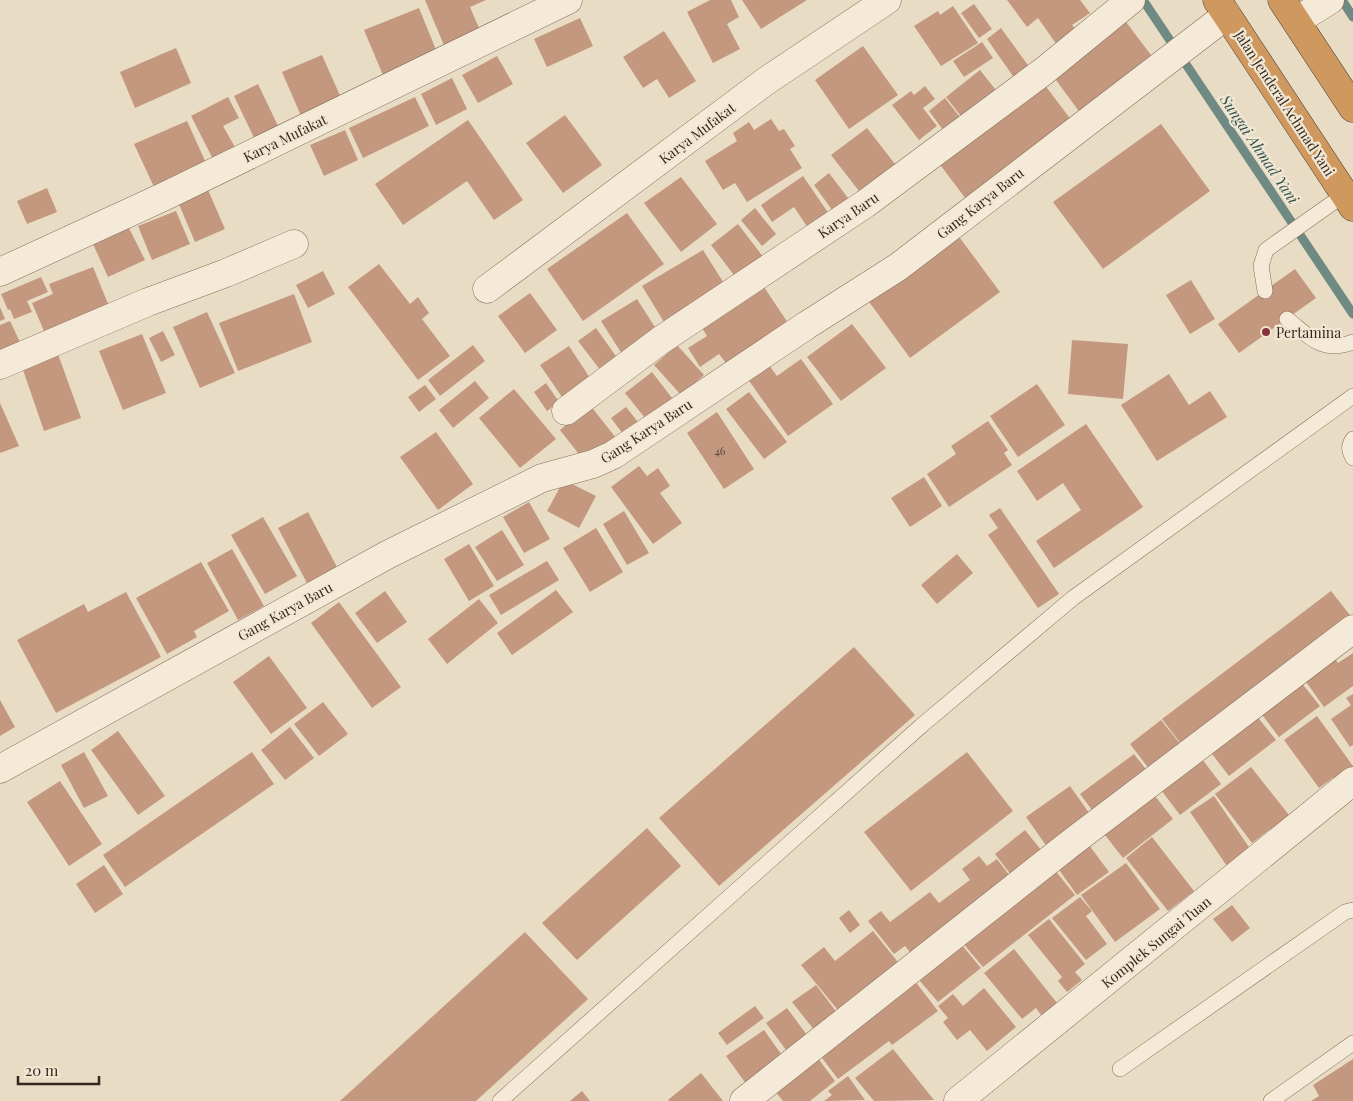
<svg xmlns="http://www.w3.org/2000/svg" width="1353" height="1101" viewBox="0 0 1353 1101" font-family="'Playfair Display',serif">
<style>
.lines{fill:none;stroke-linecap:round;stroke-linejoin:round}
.stream{stroke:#6e8a82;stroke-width:9}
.building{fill:#c3987e}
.lane-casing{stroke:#826f5d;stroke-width:16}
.street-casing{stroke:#826f5d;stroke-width:29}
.highway-casing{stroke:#503e31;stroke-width:29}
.lane{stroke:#f5ead7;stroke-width:15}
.street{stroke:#f5ead7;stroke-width:28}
.highway{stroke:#cf985e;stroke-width:28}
.poi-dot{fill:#8a3338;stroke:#f1e7d3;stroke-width:2}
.labels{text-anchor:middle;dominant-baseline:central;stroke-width:4.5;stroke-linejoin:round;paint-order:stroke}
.number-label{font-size:11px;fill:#574437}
.street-label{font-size:14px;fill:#33281f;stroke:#f1e7d3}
.poi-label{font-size:14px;fill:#33281f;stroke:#f1e7d3;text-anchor:start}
.water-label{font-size:15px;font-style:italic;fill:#30524e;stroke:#f1e7d3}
</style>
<rect width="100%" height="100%" fill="#e9dcc5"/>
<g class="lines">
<path class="stream" d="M1143 0 1353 314
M1342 0 1353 17"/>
</g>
<path class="building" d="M425 0H486L470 7 482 35 446 50Z
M710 0H731L739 17 727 24 740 49 713 63 687 12Z
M742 0H807L761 29Z
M1007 0H1080L1090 13 1072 25 1077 31 1057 45 1038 18 1027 27Z
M974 4 992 29 979 38 961 13Z
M953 6 978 43 941 66 914 26 938 11 940 15Z
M419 8 439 57 385 80 364 30Z
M580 18 593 46 547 67 534 39Z
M1123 18 1154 59 1081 114 1050 72Z
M1001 28 1030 68 1015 79 987 39Z
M664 31 696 81 669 98 657 79 643 88 623 57Z
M982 42 993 58 964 77 953 61Z
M863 46 898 95 849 129 815 80Z
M176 48 191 83 135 108 120 72Z
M322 55 342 100 302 118 282 72Z
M497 56 513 84 478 103 462 75Z
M980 70 999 94 964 120 946 97Z
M452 78 467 109 436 125 421 94Z
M1041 80 1075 125 969 203 935 158Z
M258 84 280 130 256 142 234 96Z
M925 86 935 99 923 108 937 126 919 140 892 105 911 91 914 95Z
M228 97 239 118 223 126 236 149 214 161 191 116Z
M415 97 429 126 363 158 349 128Z
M945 98 963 121 946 134 929 111Z
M565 115 602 165 563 193 526 143Z
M771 119 779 131 784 129 795 146 790 149 802 168 747 202 735 183 723 190 705 161 737 141 733 133 749 122 754 130Z
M468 120 523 200 494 220 467 181 403 225 375 184Z
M187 121 206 163 154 187 134 144Z
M1161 124 1210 191 1103 269 1053 202Z
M867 128 895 164 859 191 831 155Z
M345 130 358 160 324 176 310 145Z
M829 173 851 202 835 214 814 185Z
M803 176 829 214 808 228 794 207 772 222 761 205Z
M681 177 717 224 681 252 644 203Z
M47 188 57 212 27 224 17 201Z
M208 190 225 229 195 242 178 202Z
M755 208 776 234 762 246 741 220Z
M176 211 190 244 152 260 138 226Z
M627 213 664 264 583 321 547 269Z
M738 224 764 258 737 279 711 245Z
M129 228 145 260 108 277 93 244Z
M957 234 1000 292 910 358 867 299Z
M703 250 725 285 664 322 642 286Z
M379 264 410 304 418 297 429 313 422 319 450 356 418 380 348 287Z
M93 267 111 311 47 338 32 303 53 294 49 284Z
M1295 269 1316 298 1239 353 1218 324Z
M323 271 335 294 308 308 296 285Z
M41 277 48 292 27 301 32 312 14 319 10 309 8 310 1 294Z
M1191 280 1215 319 1190 334 1166 295Z
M764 287 788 323 726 363 719 354 700 367 688 348 707 336 702 328Z
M530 293 557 330 525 353 498 316Z
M294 294 312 342 238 371 219 323Z
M637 299 658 332 622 354 601 321Z
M0 307 5 319 0 321Z
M207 312 235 373 200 388 173 327Z
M10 321 20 342 0 351V325Z
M852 324 886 368 841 401 807 357Z
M596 328 618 359 601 371 578 341Z
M163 331 175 355 161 362 149 338Z
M142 334 166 393 123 410 99 351Z
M1072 340 1128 344 1123 399 1068 394Z
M473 345 485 361 440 396 428 380Z
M677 345 704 375 681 395 654 365Z
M569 346 590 378 562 397 540 365Z
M58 354 81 418 44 431 22 367Z
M801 359 833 404 788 436 745 375 766 361 777 376Z
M652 372 672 398 645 418 625 393Z
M1169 374 1189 405 1210 391 1227 417 1157 461 1121 405Z
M475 381 489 398 453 428 439 410Z
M546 383 559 402 547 411 534 392Z
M1037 384 1065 425 1018 457 990 416Z
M425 385 436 399 419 412 408 397Z
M514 389 556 439 520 468 479 418Z
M749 392 787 442 764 459 726 409Z
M0 403 19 446 0 453Z
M590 405 616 438 585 462 560 430Z
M626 407 638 422 623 434 611 418Z
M717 412 754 469 724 489 687 433Z
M988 421 1008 450 1004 453 1012 465 949 507 927 474 956 454 951 446Z
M1086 424 1143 507 1054 568 1036 541 1081 510 1063 483 1037 501 1017 471Z
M436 432 473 484 438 510 400 457Z
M639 466 647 476 658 468 670 486 660 493 682 523 653 544 611 487Z
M924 477 942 506 910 527 891 498Z
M564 480 596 496 579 528 547 511Z
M529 502 550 539 524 553 503 517Z
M1000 508 1059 594 1038 608 988 535 998 528 989 515Z
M624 511 649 553 627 565 603 524Z
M308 512 338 569 308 585 278 528Z
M263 517 297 576 265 594 231 535Z
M596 528 623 572 590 592 563 548Z
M502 530 524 565 497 581 475 547Z
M469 544 494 586 469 601 444 559Z
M232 549 264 606 238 620 207 563Z
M957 554 973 573 937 604 921 585Z
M547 561 559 580 501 615 489 595Z
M201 562 229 611 194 631 197 637 167 654 136 598Z
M556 590 573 612 512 655 497 633Z
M385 591 407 622 377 643 355 613Z
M1331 591 1353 619 1187 752 1162 719Z
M126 592 161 657 56 713 17 640 84 604 88 612Z
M479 599 498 623 447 664 428 639Z
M339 602 401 687 372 708 311 623Z
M854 647 915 715 719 886 659 818Z
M1353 653V686L1324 707 1301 675 1332 654 1338 663Z
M269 656 307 708 271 734 233 682Z
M1300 681 1320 706 1279 737 1260 712Z
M1353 694V745L1350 747 1331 719 1351 705 1346 698Z
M0 700 15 727 0 736Z
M323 702 348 734 319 756 294 724Z
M1255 714 1276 740 1229 776 1209 750Z
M1317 716 1353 766V770L1336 782 1333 778 1319 788 1284 740Z
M1161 720 1185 750 1153 774 1130 744Z
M290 727 314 758 285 780 261 750Z
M118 731 165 796 138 815 91 750Z
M84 752 108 796 84 808 61 765Z
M252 752 274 784 125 887 103 855Z
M967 752 1013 811 911 891 864 832Z
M1134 754 1152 777 1098 818 1080 794Z
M1202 759 1221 784 1180 815 1161 790Z
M1251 767 1289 815 1252 843 1215 794Z
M60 781 102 844 69 866 27 802Z
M1070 786 1094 820 1050 851 1026 817Z
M1151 791 1173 819 1123 858 1101 830Z
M1214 796 1253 853 1229 869 1190 812Z
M647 828 681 866 577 960 542 923Z
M1025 830 1046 856 1015 880 995 854Z
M1152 837 1194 891 1168 911 1126 858Z
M1089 845 1109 872 1077 895 1057 867Z
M979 856 987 866 997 859 1013 880 913 956 905 946 894 954 868 921 881 911 890 922 930 892 939 903 970 880 962 869Z
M1126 863 1160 909 1115 942 1081 895Z
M104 865 123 894 95 913 76 884Z
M1054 869 1075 895 983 967 961 941Z
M1080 897 1092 911 1086 916 1107 944 1086 960 1052 918Z
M1232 905 1250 928 1232 942 1213 919Z
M849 910 860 925 850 933 839 918Z
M1049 919 1085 964 1075 972 1082 980 1067 992 1058 981 1062 977 1028 935Z
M873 931 901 966 841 1014 801 965 824 947 835 961Z
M525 932 588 999 476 1101H340Z
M956 938 981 968 938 1002 913 973Z
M1014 949 1057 1003 1041 1015 1036 1008 1022 1019 984 973Z
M911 976 938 1011 892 1045 889 1041 838 1079 816 1050Z
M816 985 838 1014 815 1031 792 1002Z
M984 988 1016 1027 987 1051 970 1030 957 1040 943 1022 948 1018 938 1006 953 994 963 1006Z
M755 1006 764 1018 727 1045 718 1033Z
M787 1008 807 1035 786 1050 766 1023Z
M764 1030 784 1058 747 1085 726 1056Z
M893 1049 934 1100 874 1101 855 1078Z
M817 1057 835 1081 810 1101H783L774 1090Z
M1353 1059V1101H1311L1319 1096 1313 1085Z
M701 1073 723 1101H669L668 1100Z
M848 1076 865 1100 824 1101 832 1095 828 1091Z
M582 1091 590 1101H570Z"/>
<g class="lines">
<g class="lane-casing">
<path id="lane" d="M1265 291 1261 266 1266 250 1345 194
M1287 319C1310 337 1322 354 1353 342
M1353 439C1348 446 1349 451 1353 458
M1120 1069 1345 912 1353 910
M500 1101 921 726 1073 598 1353 396
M1271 1101 1353 1043"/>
</g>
<g class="street-casing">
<path id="street" d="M1296 21 1330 0
M0 272 163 197 568 0
M487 289 766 81 887 0
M0 365 148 302 226 273 294 244
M566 411 661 340 865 204 1044 71 1131 0
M0 769 387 555 542 478 593 464 613 455 807 325 898 267 1227 15
M744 1101 1071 843 1353 629
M958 1101 1353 781"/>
</g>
<g class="highway-casing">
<path id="highway" d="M1217 0 1353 207
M1282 0 1353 108"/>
</g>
<use href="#lane" class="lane"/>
<use href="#street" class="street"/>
<use href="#highway" class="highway"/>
</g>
<circle class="poi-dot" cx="1266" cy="332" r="5"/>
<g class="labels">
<g class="number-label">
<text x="720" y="450">46</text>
</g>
<g class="street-label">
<text transform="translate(1285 103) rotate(57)">Jalan Jenderal Achmad Yani</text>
<text transform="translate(697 133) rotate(-37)">Karya Mufakat</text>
<text transform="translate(285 138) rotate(-26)">Karya Mufakat</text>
<text transform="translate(980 203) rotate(-38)">Gang Karya Baru</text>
<text transform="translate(848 215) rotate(-34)">Karya Baru</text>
<text transform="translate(646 431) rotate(-33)">Gang Karya Baru</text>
<text transform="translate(285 611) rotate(-29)">Gang Karya Baru</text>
<text transform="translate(1156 942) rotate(-39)">Komplek Sungai Tuan</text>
</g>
<g class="poi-label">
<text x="1276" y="332">Pertamina</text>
</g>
<g class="water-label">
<text transform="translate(1260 149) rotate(56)">Sungai Ahmad Yani</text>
</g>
</g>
<path d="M18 1076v8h81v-8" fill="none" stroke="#33281f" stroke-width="2.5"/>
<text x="25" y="1076" font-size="15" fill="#33281f" stroke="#f1e7d3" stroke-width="4" paint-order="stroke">20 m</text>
</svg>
